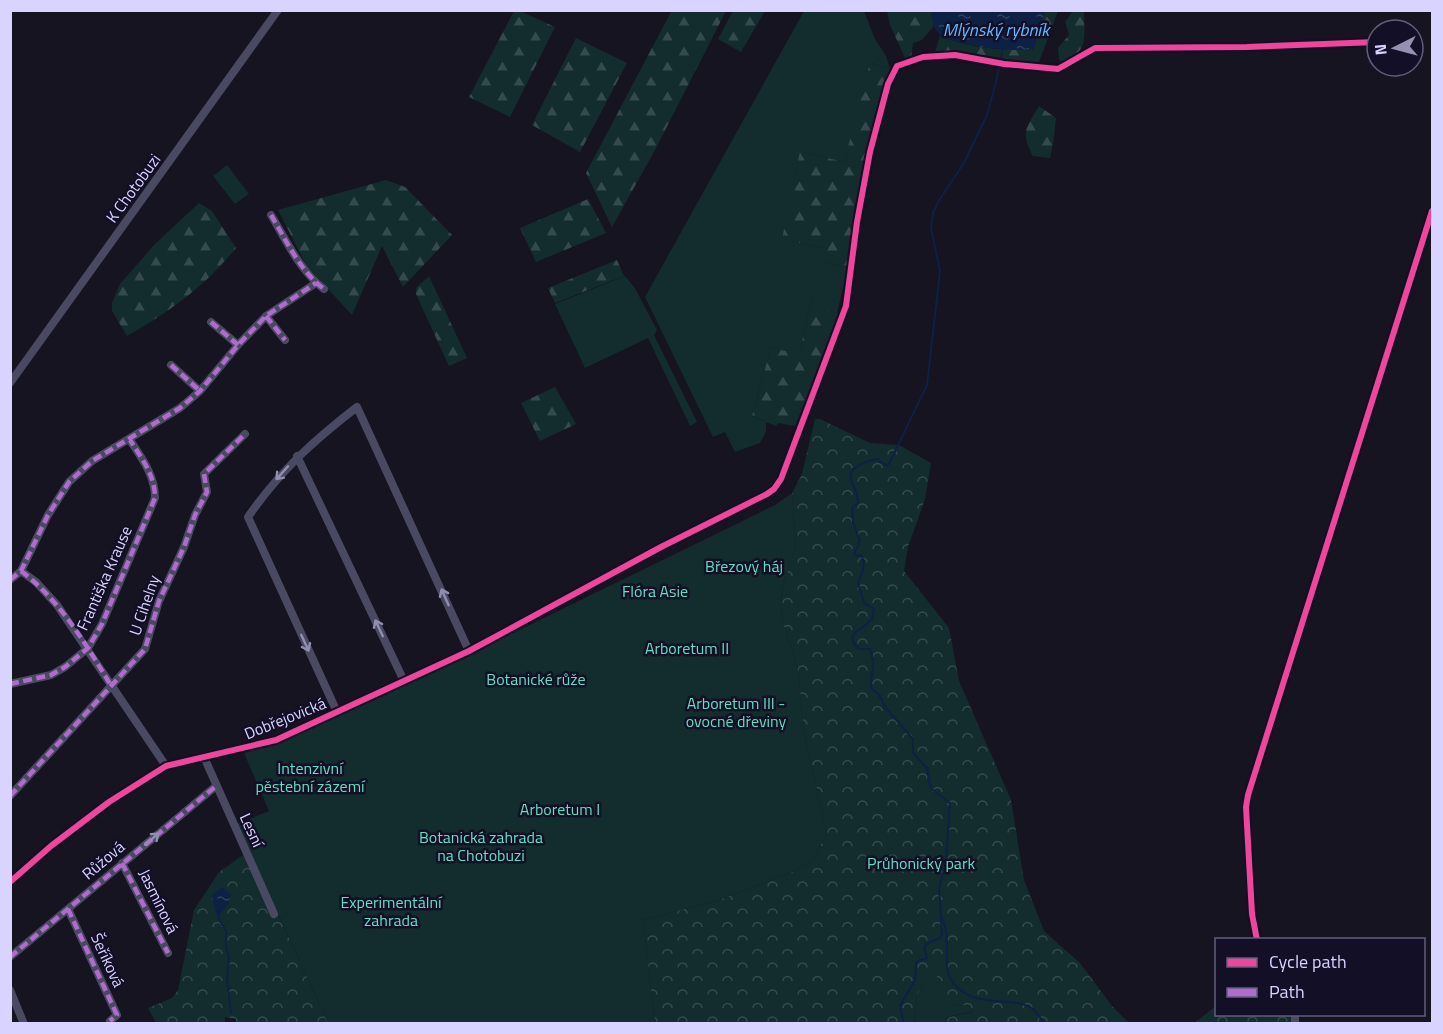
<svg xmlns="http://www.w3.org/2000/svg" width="1443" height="1034" viewBox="0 0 1443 1034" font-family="'Titillium Web',sans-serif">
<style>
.green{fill:#132c2d}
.forest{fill:url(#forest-firs)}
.park{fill:url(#park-crowns)}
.water{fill:url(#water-ripples)}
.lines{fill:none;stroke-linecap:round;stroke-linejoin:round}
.stream{stroke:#0d2144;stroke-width:2}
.minor{stroke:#4a4962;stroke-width:8}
.quiet{stroke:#b06ccc;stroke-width:4.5;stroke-dasharray:9 4.5;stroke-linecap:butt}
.cycleway-casing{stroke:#130f26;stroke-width:10}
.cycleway{stroke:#ed469a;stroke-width:6}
.oneway{stroke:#928eb0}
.labels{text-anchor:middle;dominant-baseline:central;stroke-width:5;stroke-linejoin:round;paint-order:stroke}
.street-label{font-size:16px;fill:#d9d4ff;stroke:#130f26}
.park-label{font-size:16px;fill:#5fe0c0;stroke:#130f26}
.water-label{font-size:18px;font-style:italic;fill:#62b6ff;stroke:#130f26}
</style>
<defs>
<pattern id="forest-firs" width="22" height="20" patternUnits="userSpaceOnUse" patternTransform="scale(1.5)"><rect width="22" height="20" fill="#132c2d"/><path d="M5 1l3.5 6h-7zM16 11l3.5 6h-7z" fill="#354a4c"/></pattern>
<pattern id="park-crowns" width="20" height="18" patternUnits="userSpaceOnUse" patternTransform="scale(1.5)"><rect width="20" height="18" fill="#132c2d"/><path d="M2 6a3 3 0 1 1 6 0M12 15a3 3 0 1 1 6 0" fill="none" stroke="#354a4c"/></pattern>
<pattern id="water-ripples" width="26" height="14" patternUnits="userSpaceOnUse" patternTransform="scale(1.5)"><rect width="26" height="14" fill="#0d2144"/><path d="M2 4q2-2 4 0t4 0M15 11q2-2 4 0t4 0" fill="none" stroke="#304060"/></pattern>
</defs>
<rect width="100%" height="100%" fill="#161421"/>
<path class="green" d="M804 11H864L875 39 886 56 890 69 871 63 844 162 800 151 783 239 822 248 820 261 848 268 837 313 824 309 812 297 799 356 771 347 752 416 766 422V432L760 443 735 452 725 432 713 437 645 297Z
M227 165 249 194 235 204 213 176Z
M625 276 635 288 657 330 654 335 697 422 690 426 648 338 585 368 555 304Z
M792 493 796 547 782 587 781 617 798 670 804 733 827 834 811 861 795 871 719 900 643 920 655 1023H328L237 824 269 811 244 753 280 742 419 679 775 505Z
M935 961 951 1004 969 1006 973 1012C962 1014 947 1015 939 1023L914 1024 917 995Z"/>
<path class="forest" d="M672 10 726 11 655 150 612 227 586 173Z
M514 11H520L555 27 510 117 469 97Z
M733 11H765L741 52 718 39Z
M887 11H931L934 26 922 40 913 43 911 58H905L890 25Z
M1045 11H1058L1039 62C1004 62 970 49 935 52L940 36C966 47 1005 52 1033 49Z
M1073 11H1084C1084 35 1090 52 1062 62L1059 60 1058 48 1069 35 1065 22Z
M576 38 627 63 580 152 532 125Z
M870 63 890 69 864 181 857 201 855 234 848 268 819 261 822 248 782 239 800 151 844 162Z
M1039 106 1056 118 1053 144 1050 158 1033 156C1020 132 1026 128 1039 106Z
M386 180 405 187 452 235 403 287 382 246 352 315 306 265 278 210Z
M588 199 606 233 536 262 520 228Z
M199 203 212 211 236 248C203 288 172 310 127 336L112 311V303L120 284 155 244Z
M617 260 624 276 555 303 548 288Z
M429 276 467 358 449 366 416 294V288Z
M812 297 826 299 824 309 838 313 837 317 807 398 795 426 778 423 776 426 752 416 771 347 799 355Z
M555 387 576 424 540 441 521 403Z"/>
<path class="park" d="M815 419H820L870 443 899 445 931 463 925 499 908 547 904 571 949 628 959 681 1011 800 1024 880 1044 931 1080 963 1112 1006 1129 1023H939C947 1015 962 1015 973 1012L969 1006 951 1004 940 998 935 962 917 995 914 1023H655L643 920 719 900 795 871 811 861 827 834 804 733 798 670 781 617 782 587 796 547 792 493 802 474Z
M249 851 328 1023H236V1019L225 1017V1023H156L148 1008 172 998 178 990 194 910 219 872Z
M1216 1006V1014L1291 1015V1024H1193Z"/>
<path class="water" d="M931 11V10L1045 11 1034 48C1017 54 962 45 945 38 934 34 933 21 931 11Z
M222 887 231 894C229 904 226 911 216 915L212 895Z"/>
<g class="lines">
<path class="stream" d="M220 911 218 918 226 931V948L229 957 227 980 231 1013
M941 917C954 939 939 966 954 984 976 1010 1015 995 1033 1009 1037 1013 1041 1019 1045 1024
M904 1024 900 1006 915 980 916 962 927 958 924 948 926 944 940 938 942 934 939 889 946 861 950 803 933 790 930 786 927 768 913 753V739L886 708 879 695 871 688C870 672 877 667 870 649H859C842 633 863 630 872 619L874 609 864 603 858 583C862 573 866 567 862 556L859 555 856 556 854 554 860 541 853 522 852 508 858 503C859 494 855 491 852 483 845 467 865 462 877 459L885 465 889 464 927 385 940 271 931 228 933 213 938 202 964 163 987 115 996 82 1003 48"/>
<path class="minor" d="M271 215C286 240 300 271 324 289
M266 316 285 340
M211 322 238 345
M171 365 200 391
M10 383 278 10
M297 456 404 681
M21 571 36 582 57 605 166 766
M10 580 21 571 48 515 69 482 92 461 180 408 200 391 238 345 266 316 316 283
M10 684 51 675 65 667 88 648 102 624 155 498C155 475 142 459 130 440
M337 712 248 517C280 471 313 441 357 407L469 651
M204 757 274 914
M10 796 145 649 159 601 184 547 195 515 207 492 204 474 245 434
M122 863 168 953
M10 882 51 846 109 802 166 766 276 740 469 651 550 608
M68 909 117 1015 110 1021
M1257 940 1252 914 1246 807 1248 795 1432 211
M10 957 216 786
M10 990 24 1024
M1295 1024V1014"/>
<path class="quiet" d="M271 215C286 240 300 271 324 289
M266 316 285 340
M211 322 238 345
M171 365 200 391
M21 571C61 601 86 645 112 687
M10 580 21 571 48 515 69 482 92 461 180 408 200 391 238 345 266 316 316 283
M10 684 51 675 65 667 88 648 102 624 155 498C155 475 142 459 130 440
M10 796 145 649 159 601 184 547 195 515 207 492 204 474 245 434
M122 863 168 953
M68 909 117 1015 110 1021
M10 957 216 786"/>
<g class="cycleway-casing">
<path id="cycleway" d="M10 882 51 846 109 802 166 766 276 740 469 651 661 547 767 494 774 489 781 479 846 306 857 222 870 152 888 84 897 66 923 57 955 55 1004 64 1058 69 1095 48 1247 47 1377 42
M1257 940 1252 914 1246 807 1248 795 1432 211"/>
</g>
<use href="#cycleway" class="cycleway"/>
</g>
<defs><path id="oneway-shaft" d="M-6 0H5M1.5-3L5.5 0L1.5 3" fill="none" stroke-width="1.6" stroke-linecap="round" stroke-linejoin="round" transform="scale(1.5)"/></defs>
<g class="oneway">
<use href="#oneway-shaft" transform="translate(282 473) rotate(132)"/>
<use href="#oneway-shaft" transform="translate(445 597) rotate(-114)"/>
<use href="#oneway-shaft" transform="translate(379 628) rotate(-115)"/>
<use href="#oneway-shaft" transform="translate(305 643) rotate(65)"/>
<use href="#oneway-shaft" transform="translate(152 839) rotate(-40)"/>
</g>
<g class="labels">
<g class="street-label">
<text transform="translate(133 188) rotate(-54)">K Chotobuzi</text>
<text transform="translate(104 578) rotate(-66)">Františka Krause</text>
<text transform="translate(144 605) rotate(-71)">U Cihelny</text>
<text transform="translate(285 718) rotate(-22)">Dobřejovická</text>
<text transform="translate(252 830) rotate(65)">Lesní</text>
<text transform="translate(103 860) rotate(-40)">Růžová</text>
<text transform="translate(159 901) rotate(64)">Jasmínová</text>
<text transform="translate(108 960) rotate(65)">Šeříková</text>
</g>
<g class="park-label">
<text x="744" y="566">Březový háj</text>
<text x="655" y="591">Flóra Asie</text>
<text x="687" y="648">Arboretum II</text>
<text x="536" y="679">Botanické růže</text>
<text x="736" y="703">Arboretum III -<tspan x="736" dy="18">ovocné dřeviny</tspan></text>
<text x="310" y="768">Intenzivní<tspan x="310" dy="18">pěstební zázemí</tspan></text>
<text x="560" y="809">Arboretum I</text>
<text x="481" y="837">Botanická zahrada<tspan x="481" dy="18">na Chotobuzi</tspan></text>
<text x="921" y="863">Průhonický park</text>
<text x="391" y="902">Experimentální<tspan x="391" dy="18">zahrada</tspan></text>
</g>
<g class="water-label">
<text x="996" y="29">Mlýnský rybník</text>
</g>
</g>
<rect width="1443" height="1034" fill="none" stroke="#d9d4ff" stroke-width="24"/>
<rect x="1215" y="938" width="210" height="78" fill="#130f26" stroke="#625e7d" stroke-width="1.5"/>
<rect x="1227" y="958" width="30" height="9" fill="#ed469a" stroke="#625e7d" stroke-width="1.5"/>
<text x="1269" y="968" font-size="18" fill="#d9d4ff">Cycle path</text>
<rect x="1227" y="988" width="30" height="9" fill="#b06ccc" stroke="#625e7d" stroke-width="1.5"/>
<text x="1269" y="998" font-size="18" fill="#d9d4ff">Path</text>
<g transform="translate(1395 48) rotate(264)"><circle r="28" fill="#130f26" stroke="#625e7d" stroke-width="1.5"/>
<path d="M0-4.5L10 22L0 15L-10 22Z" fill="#9591b1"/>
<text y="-9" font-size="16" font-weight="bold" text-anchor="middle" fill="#d9d4ff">N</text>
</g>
</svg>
